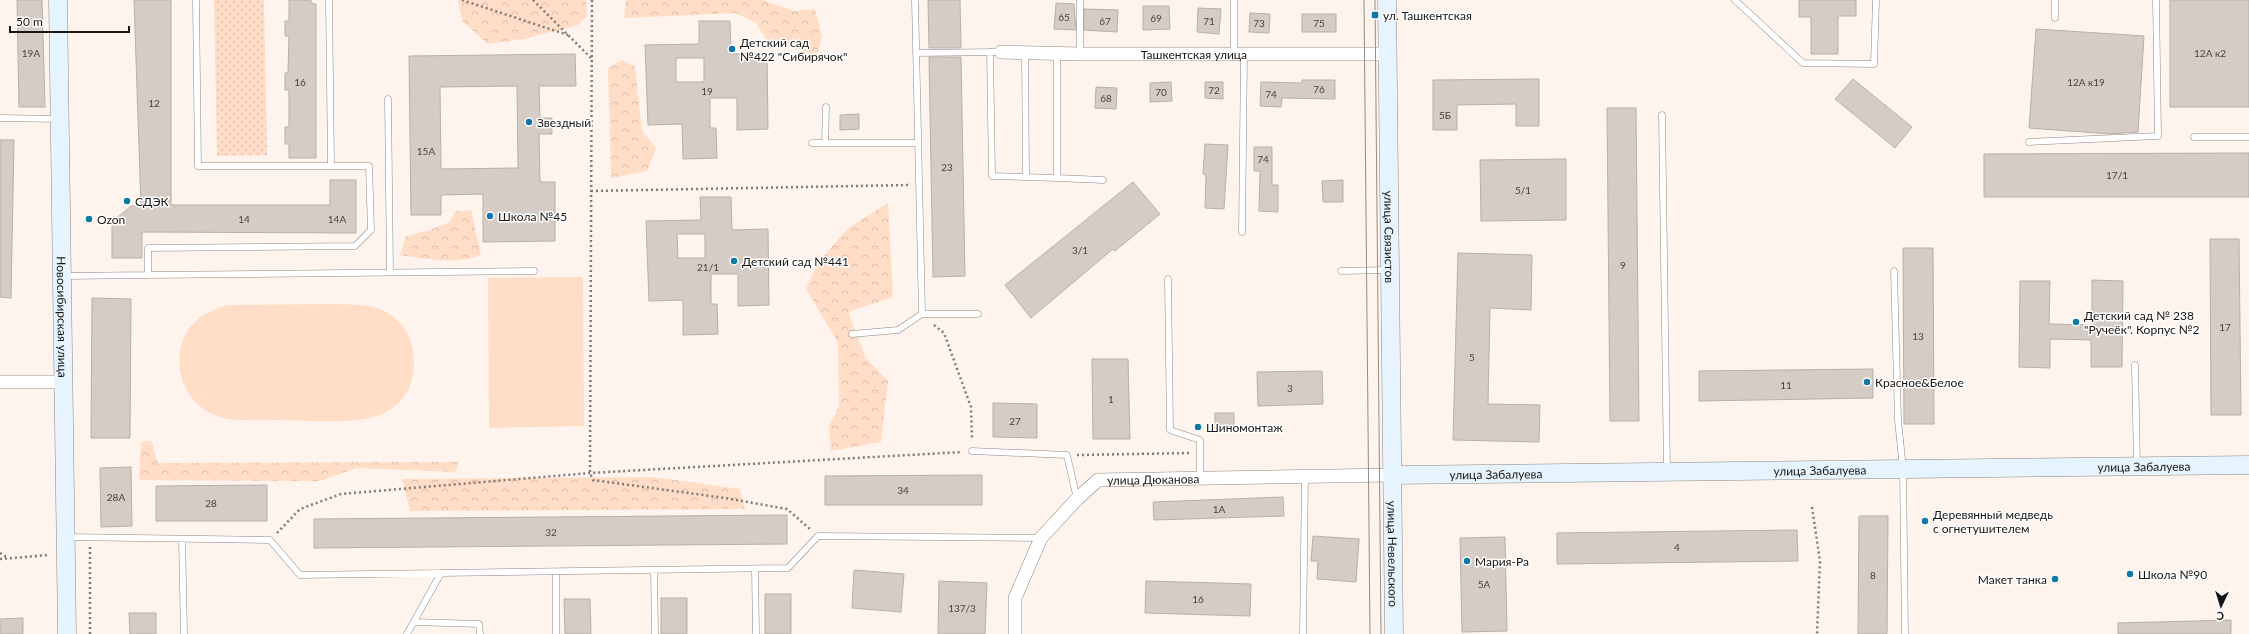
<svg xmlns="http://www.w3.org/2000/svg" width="2249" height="634" viewBox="0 0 2249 634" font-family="Lato,sans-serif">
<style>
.forest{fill:url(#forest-crowns)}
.park{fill:url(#park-dots)}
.pitch{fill:#ffddc6}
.building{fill:#d6ccc6;stroke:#b8afa9;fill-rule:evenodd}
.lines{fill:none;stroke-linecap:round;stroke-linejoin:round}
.lane-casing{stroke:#8f8680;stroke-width:7}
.street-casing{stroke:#8f8680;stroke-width:14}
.secondary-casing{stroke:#8f8680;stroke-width:19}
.path{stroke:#807a75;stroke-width:2.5;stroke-dasharray:2 3;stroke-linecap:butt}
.lane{stroke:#fff;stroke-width:6}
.street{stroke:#fff;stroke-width:13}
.secondary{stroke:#e5f4fe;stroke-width:18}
.tram{stroke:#938c87;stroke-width:1}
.poi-dot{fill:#1178a4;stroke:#fff;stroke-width:1.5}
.labels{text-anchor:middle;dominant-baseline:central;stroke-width:3;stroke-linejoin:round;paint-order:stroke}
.number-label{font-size:10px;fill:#48433f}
.poi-label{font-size:12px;fill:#181512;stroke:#fff;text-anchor:start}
.street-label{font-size:12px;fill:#181512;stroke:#fff}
</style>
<defs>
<pattern id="forest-crowns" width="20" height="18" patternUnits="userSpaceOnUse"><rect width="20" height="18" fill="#ffddc6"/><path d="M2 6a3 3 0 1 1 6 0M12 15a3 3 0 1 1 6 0" fill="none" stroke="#dabda9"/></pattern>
<pattern id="park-dots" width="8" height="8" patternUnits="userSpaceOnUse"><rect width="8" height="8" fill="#ffddc6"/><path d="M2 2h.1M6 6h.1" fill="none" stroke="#dabda9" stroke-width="1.8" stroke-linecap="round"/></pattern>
</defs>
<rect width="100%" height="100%" fill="#fef4ed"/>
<path class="forest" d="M458 0H586L587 16 578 25 524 39 488 44 462 21Z
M626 0H762L794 11 815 9 822 36 817 55 766 39 756 23 736 13 624 18Z
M622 60 635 67 642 131 656 148 647 171 611 178 608 68Z
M888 203 893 297 848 312 866 358 888 381 881 442 831 451 829 426 839 406 838 343 806 289 817 264 848 228Z
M471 210 481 255C456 265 426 259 400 255L406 236 427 231 450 222 455 211Z
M151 441 158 463 458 462 456 472 356 468 320 481 139 480 141 442Z
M654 477 740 489 745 509 410 511 402 479Z"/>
<path class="park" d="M214 0H264L267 155 217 156Z"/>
<path class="pitch" d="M583 277 584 426 489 428 488 278Z
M339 304C354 305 370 304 384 311 413 325 419 358 410 386 406 398 392 410 380 415 353 425 304 420 274 420 257 419 236 422 220 417 180 405 165 352 195 322 204 313 215 309 227 305Z"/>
<path class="building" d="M17 0H42L45 107H19Z
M134 0H171V205H330V180H356V233L142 232V258H112V222L131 206H141Z
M289 0H311V3L316 4V158H289V144H285V127H289V90H285V73H288L289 36H285V21H289Z
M928 0H960L961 48H929Z
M1799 0H1856V16H1838V54H1811V17H1799Z
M2170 0H2249V107H2170Z
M1056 3 1074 4 1076 30 1054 29Z
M1143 6H1169L1170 29 1143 30Z
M1198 8 1221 9 1219 34 1197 32Z
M1084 9 1118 10 1117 32 1084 30Z
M1250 13 1270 14 1269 33 1249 32Z
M1302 14H1336V32H1302Z
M699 21H730L731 54 767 53 768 129 737 130V98H710V128H716L717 158 683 159 682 124 648 125 645 45 699 44ZM676 58H704V82H676Z
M2036 29 2144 36 2138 132 2110 134 2029 128Z
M575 54 576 86H539L540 118H552V134H539L540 182H555V241L483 242V194L441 195V215H411L409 56ZM517 86 518 168 441 169 440 87Z
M929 57H961L965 276 933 277Z
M1539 79V126H1516V104L1457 105V130H1433V80Z
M1853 79 1912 127 1895 148 1835 99Z
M1302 80H1335V99L1282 98 1281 107 1260 106 1261 82 1302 83Z
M1171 82 1172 101 1150 102V83Z
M1205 82H1223V99L1205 98Z
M1096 87 1117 88 1116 109 1095 108Z
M1607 108H1636L1639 421H1610Z
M859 114V129L840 130V115Z
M0 140H14L11 298 0 297Z
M1205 144 1228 145 1224 209 1205 208 1206 175 1203 174Z
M1254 147H1272V185H1278V212L1259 211 1260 171H1254Z
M2249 153V197H1984V154Z
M1566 159V220L1481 221 1480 160Z
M1343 180V202H1323L1322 181Z
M1133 182 1160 214 1115 251 1113 249 1031 318 1005 285Z
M700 197H731L732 230 768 229 769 305 738 306V274H711V304H717L718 334 683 335V300L649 301 646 221 701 220ZM677 234H705V258H678Z
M2210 239H2239L2241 415H2211Z
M1903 248H1933L1934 424H1904Z
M1458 253 1532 255 1531 310 1490 308 1488 404 1540 405 1539 442 1453 440Z
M2092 280 2123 281 2122 367H2091V340L2050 339V368L2019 367 2020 281H2050L2049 324 2092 325Z
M92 298 131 299 130 438H91Z
M1092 359H1128L1130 439H1093Z
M1873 369V398L1699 401V371Z
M1322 371 1323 404 1258 406 1257 372Z
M993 403 1037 404V438L993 437Z
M1215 413H1234V429H1215Z
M131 467 132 526 101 527 100 468Z
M982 475V505H825V476Z
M267 485V521H156V486Z
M1283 497 1284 516 1154 520 1153 502Z
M787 515V544L314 548V519Z
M1859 516H1888L1887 634H1858Z
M1797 530 1798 561 1557 564V533Z
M1313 536 1359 539 1356 582 1317 579 1318 561H1311Z
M1505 537 1507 631 1462 632 1460 538Z
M854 570 904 574 901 612 852 608Z
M939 581 987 583 985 634H938Z
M1146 581 1251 584 1250 616 1145 613Z
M765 594H791V634H765Z
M661 598H687V634H661Z
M564 599H590L591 634H565Z
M129 613H156V634H130Z
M23 618V634H0V619Z
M2231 620V634H2118V623Z"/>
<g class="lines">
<g class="lane-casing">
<path id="lane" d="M329 0 331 164
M915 0 922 314
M1735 0 1803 63 1874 64 1876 0
M2055 0V18
M990 52 992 176 1057 178
M916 53 995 52
M1025 53 1026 177
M1057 54V178L1103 180
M1080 54V0
M1234 54V0
M388 99 390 272
M1662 115 1667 470
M0 118 58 119
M2194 137H2249
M2029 142 2158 136 2156 0
M812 143H918
M825 143 826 107
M1242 232 1244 54
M1341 271 1388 270
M1894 271 1898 420 1903 469 1905 634
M148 275 534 271
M63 276 148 275V248L355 246 371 230 369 166H198L196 0
M1168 279 1170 430 1200 440V478
M852 334 898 330 922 314H978
M2135 365 2137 465
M972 451 1067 455 1077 499
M67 537 270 540 300 575 788 568 818 536 1041 538
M182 539 184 634
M755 569 756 634
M654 570 655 634
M556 572V634
M414 622 479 624 480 634
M407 634 441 573
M1303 634 1305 476"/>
</g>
<g class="street-casing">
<g id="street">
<path id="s1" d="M1001 52 1080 54H1387"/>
<path d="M0 382H62"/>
<path id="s2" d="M1015 634V598L1041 538 1077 499 1098 480 1392 475"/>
</g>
</g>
<g class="secondary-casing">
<g id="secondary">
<path id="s3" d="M58 0 67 634"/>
<path id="s4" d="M1387 0 1394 634"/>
<path id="s5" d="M1392 475 2249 465"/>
</g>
</g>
<path class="path" d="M462 0 568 35
M533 0 592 59
M592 0 590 473 593 480 725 498 787 509 810 529
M591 191 908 185
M934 325 944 333 971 407 972 440
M1077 455 1190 453
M1812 507 1820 561 1817 634
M277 533 300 509 341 494 590 473 962 452
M90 547V634
M0 553 8 558
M0 559 49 555"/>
<use href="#lane" class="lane"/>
<use href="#street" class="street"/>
<use href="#secondary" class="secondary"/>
<path class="tram" d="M1364 0 1370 634
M1375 0 1381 634"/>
</g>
<g class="poi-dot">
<rect x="1371" y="11" width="8" height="8" rx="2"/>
<circle cx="732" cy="49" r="4"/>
<circle cx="529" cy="122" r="4"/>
<circle cx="127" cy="201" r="4"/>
<circle cx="490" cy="216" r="4"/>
<circle cx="89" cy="219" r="4"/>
<circle cx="734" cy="261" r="4"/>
<circle cx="2076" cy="322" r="4"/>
<circle cx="1867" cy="382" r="4"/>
<circle cx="1198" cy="427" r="4"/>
<circle cx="1925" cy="521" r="4"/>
<circle cx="1467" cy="561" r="4"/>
<circle cx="2130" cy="574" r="4"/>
<circle cx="2055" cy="579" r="4"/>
</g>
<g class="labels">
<g class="number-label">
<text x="1064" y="17">65</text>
<text x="1156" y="18">69</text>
<text x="1105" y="21">67</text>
<text x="1209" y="21">71</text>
<text x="1259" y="23">73</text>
<text x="1319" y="23">75</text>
<text x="31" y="53">19А</text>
<text x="2210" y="53">12А к2</text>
<text x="300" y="82">16</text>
<text x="2086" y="82">12А к19</text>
<text x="1319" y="89">76</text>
<text x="1214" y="90">72</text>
<text x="707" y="91">19</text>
<text x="1161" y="92">70</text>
<text x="1271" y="94">74</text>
<text x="1106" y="98">68</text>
<text x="154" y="103">12</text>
<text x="1445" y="115">5Б</text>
<text x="426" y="151">15А</text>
<text x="1263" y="159">74</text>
<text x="947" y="167">23</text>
<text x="2117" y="175">17/1</text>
<text x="1523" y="190">5/1</text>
<text x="244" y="219">14</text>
<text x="337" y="219">14А</text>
<text x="1080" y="250">3/1</text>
<text x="1623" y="265">9</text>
<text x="708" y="267">21/1</text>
<text x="2225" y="327">17</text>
<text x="1918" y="336">13</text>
<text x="1472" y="357">5</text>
<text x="1786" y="385">11</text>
<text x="1290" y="388">3</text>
<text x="1111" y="399">1</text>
<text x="1015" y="421">27</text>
<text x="903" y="490">34</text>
<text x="116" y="497">28А</text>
<text x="211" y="503">28</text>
<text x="1219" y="509">1А</text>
<text x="551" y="532">32</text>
<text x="1677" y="547">4</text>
<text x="1873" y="575">8</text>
<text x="1484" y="584">5А</text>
<text x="1198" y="599">16</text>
<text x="962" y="608">137/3</text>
</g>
<g class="poi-label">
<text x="1383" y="15">ул. Ташкентская</text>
<text x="740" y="42">Детский сад<tspan x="740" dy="14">№422 "Сибирячок"</tspan></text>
<text x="537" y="122">Звездный</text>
<text x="135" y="201">СДЭК</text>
<text x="498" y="216">Школа №45</text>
<text x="97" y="219">Ozon</text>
<text x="742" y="261">Детский сад №441</text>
<text x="2084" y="315">Детский сад № 238<tspan x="2084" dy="14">"Ручеёк". Корпус №2</tspan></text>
<text x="1875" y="382">Красное&amp;Белое</text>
<text x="1206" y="427">Шиномонтаж</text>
<text x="1933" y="514">Деревянный медведь<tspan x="1933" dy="14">с огнетушителем</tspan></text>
<text x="1475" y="561">Мария-Ра</text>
<text x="2138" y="574">Школа №90</text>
<text x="2047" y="579" text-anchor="end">Макет танка</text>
</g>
<g class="street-label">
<text stroke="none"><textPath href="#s1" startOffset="193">Ташкентская улица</textPath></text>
<text stroke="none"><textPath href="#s4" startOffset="237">улица Связистов</textPath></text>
<text stroke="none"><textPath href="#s3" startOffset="317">Новосибирская улица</textPath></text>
<text stroke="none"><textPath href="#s5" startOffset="752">улица Забалуева</textPath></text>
<text stroke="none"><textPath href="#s5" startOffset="428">улица Забалуева</textPath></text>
<text stroke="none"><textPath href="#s5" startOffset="104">улица Забалуева</textPath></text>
<text stroke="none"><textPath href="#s2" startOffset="238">улица Дюканова</textPath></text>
<text stroke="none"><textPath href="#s4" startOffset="554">улица Невельского</textPath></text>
</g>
</g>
<g transform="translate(2221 606) rotate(184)" stroke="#ffffff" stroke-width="3" paint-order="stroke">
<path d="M0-3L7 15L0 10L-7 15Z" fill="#181512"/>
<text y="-6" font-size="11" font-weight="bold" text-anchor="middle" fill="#181512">С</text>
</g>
<path d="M10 26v6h119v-6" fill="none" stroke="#181512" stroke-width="2"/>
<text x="16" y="26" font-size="12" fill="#181512" stroke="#ffffff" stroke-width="3" paint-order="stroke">50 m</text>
</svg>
